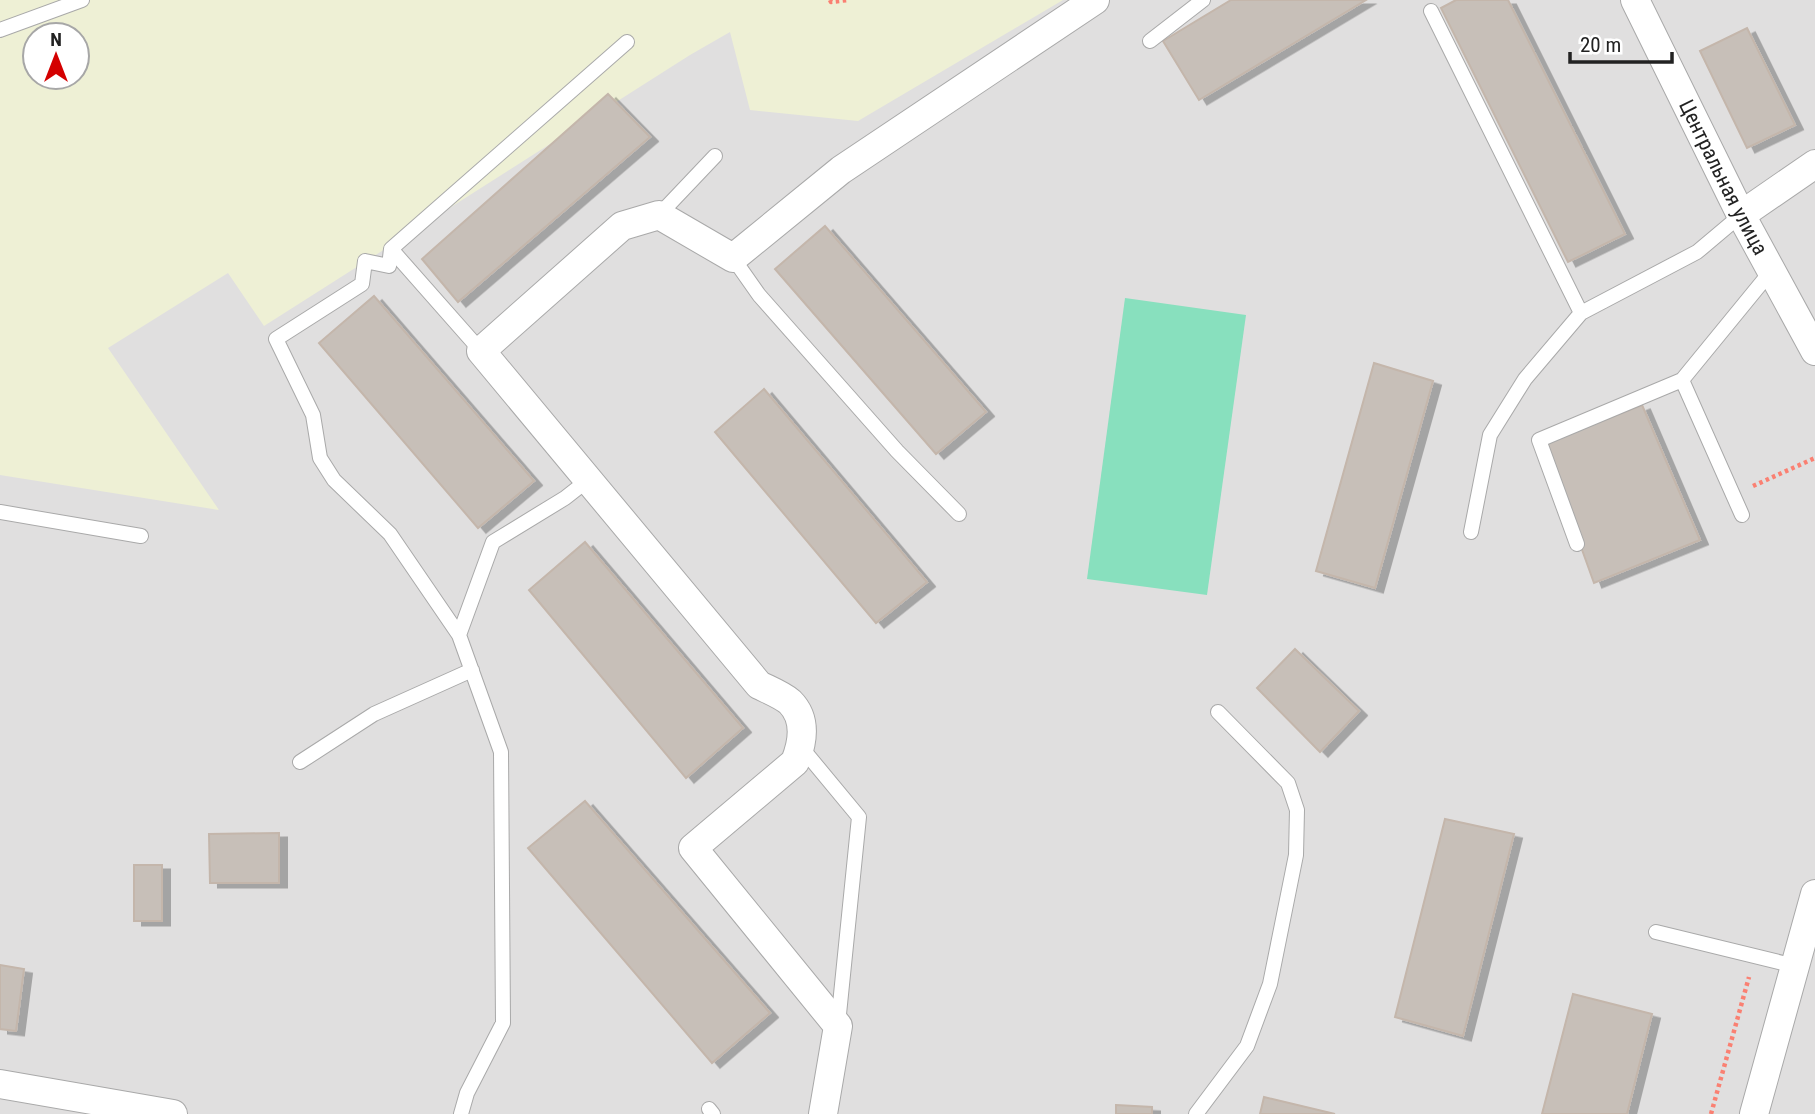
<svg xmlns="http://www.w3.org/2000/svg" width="1815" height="1114" viewBox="0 0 1815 1114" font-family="'Roboto Condensed',sans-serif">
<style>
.residential{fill:#e0dfdf;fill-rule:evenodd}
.farmland{fill:#eef0d5;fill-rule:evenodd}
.pitch{fill:#88e0be}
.building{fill:#c7bfb8;stroke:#c4b6ab;stroke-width:2;filter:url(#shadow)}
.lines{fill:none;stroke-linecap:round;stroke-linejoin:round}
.lane-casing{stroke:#a9a9a9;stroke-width:16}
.street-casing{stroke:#a9a9a9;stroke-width:30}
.path{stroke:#fa8072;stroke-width:4.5;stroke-dasharray:3.5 3.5;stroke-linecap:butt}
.lane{stroke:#fff;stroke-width:14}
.street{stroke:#fff;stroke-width:28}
.labels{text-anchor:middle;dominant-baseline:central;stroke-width:7;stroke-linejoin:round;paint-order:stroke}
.street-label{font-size:21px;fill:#222;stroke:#fff}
</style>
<defs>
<filter id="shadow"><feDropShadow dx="8" dy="4.5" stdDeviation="0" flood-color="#0004"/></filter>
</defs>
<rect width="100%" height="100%" fill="#f2efe9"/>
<path class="residential" d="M0 0H1815V1114H0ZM35 35H77V77H35Z"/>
<path class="farmland" d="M0 0H1063L858 121 750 110 730 32 690 55 264 326 228 273 108 348 219 510 0 475ZM35 35H77V77H35Z"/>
<path class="pitch" d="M1125 298 1246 315 1207 595 1087 579Z"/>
<path class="building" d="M1231 0H1366L1199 100 1163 41Z
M1456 0H1508L1625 234 1568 262 1441 8Z
M1747 28 1795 125 1747 148 1700 51Z
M608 94 650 137 458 302 422 259Z
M825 226 986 412 936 454 775 269Z
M374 296 534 481 478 528 319 343Z
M1374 363 1433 381 1375 588 1316 571Z
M764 389 927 582 876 623 715 432Z
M1642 405 1700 540 1594 583 1544 444Z
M585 542 743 728 686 778 529 590Z
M1295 649 1359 711 1320 752 1257 688Z
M585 801 770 1013 712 1063 528 848Z
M1445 819 1514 834 1463 1036 1395 1017Z
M279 833V883H210L209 834Z
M134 865H162V921H134Z
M0 965 24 969 16 1031 0 1029Z
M1573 994 1652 1014 1627 1114H1542Z
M1264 1097 1335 1114H1260Z
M1116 1105 1152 1107V1114H1116Z"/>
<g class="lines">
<g class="lane-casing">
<path id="lane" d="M1431 11 1581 313 1697 252 1741 215
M0 30 82 0
M1150 41 1203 0
M659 215 715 156
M391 249 627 42
M733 258 759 295 897 451 959 514
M0 512 141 536
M1742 515 1682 380 1772 270
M1471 532 1490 435 1525 379 1581 313
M1577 544 1539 440 1682 380
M459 635 493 542 565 498 588 480
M801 747 859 817 838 1024
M300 762 374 714 472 670
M1656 932 1795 966
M709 1109 713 1114
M461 1114 467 1093 503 1023 501 752 459 635 390 534 334 480 320 458 313 415 276 339 362 284 365 261 389 266 391 249 481 351
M1196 1114 1247 1046 1270 984 1296 855 1297 810 1288 783 1218 712"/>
</g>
<g class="street-casing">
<g id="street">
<path id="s1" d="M1635 0 1741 215 1815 351"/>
<path d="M1741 215 1815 164"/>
<path d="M0 1084 173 1114"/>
<path d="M823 1114 838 1026 693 848 795 762C803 742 807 719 790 702 782 695 769 690 759 685L481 351 622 226 659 215 733 258 841 170 1095 0"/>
<path d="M1754 1114 1815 894"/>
</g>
</g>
<path class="path" d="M830 0 831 2 848 0
M1753 486 1815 458
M1711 1114 1749 977"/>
<use href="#lane" class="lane"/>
<use href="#street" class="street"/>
</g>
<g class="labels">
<g class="street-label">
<text stroke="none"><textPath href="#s1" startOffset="198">Центральная улица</textPath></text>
</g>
</g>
<g transform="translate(56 56)"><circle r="33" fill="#ffffff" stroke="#a7a7a7" stroke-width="2"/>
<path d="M0-5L12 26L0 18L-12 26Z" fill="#d40000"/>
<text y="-10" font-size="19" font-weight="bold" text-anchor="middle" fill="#222222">N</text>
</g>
<path d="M1570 52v10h102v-10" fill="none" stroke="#222222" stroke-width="3.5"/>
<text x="1580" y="52" font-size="21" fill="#222222" stroke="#ffffff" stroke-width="5" paint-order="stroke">20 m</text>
</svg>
